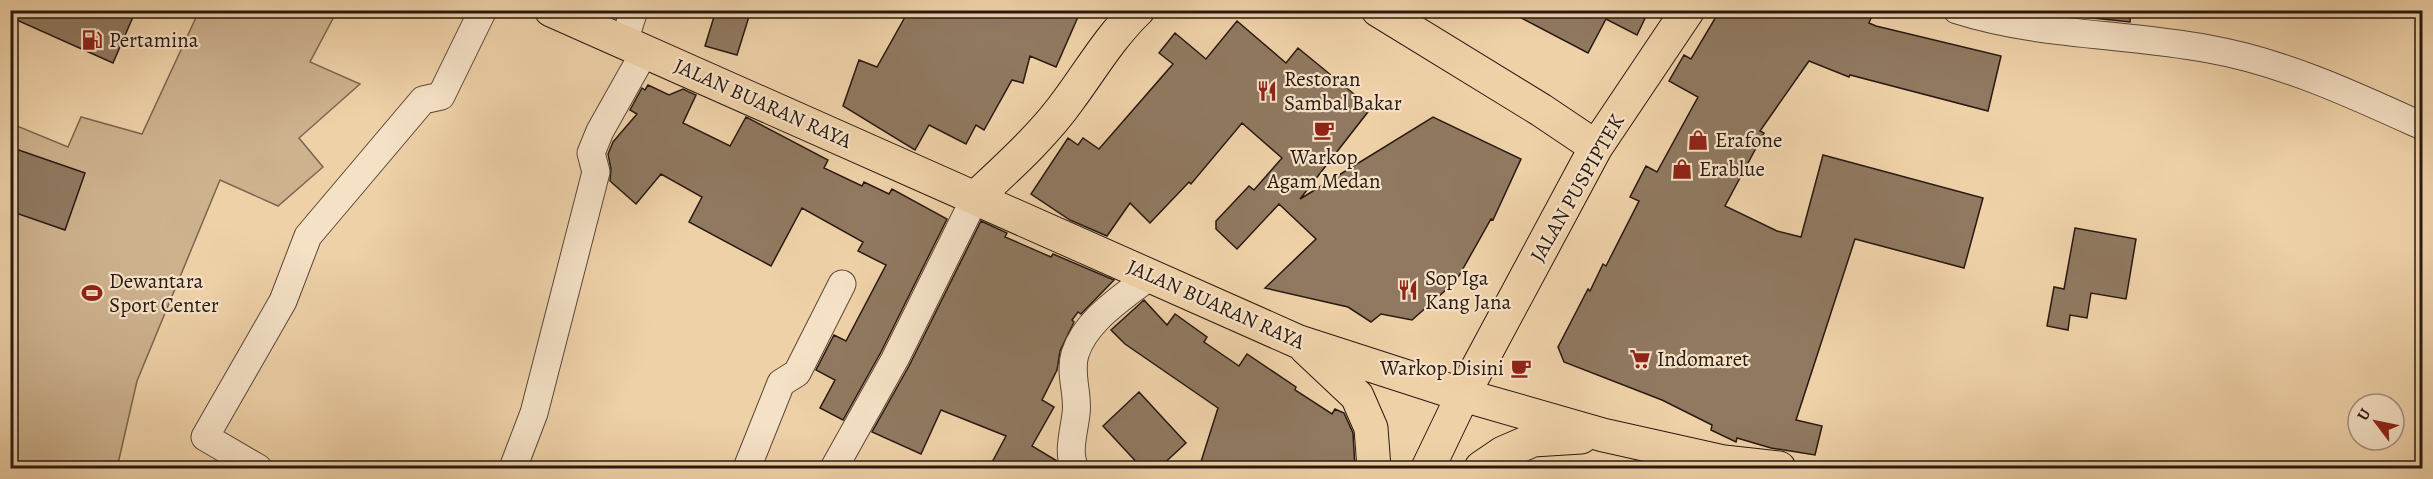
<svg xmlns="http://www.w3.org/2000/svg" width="2433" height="479" viewBox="0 0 2433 479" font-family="Alegreya,serif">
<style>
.green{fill:#cdb28e;stroke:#7b6650;stroke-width:1.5}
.building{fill:#907960;stroke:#291912;stroke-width:1.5}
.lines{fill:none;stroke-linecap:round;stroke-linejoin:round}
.street-casing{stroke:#5a4738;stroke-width:29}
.primary-casing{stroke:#291912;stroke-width:35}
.street{stroke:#f5e1c6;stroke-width:27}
.primary{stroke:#efd1a8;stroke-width:33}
.labels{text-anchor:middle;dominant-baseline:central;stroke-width:4.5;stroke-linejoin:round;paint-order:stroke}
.poi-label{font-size:21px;fill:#291912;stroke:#f5e1c6;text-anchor:start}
.street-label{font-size:21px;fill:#291912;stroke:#f5e1c6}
</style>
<rect width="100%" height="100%" fill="#efd1a8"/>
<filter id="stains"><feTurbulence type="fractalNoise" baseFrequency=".00333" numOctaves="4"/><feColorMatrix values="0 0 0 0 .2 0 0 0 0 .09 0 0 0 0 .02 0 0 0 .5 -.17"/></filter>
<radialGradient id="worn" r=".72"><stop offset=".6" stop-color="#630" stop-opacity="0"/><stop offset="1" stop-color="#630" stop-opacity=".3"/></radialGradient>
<path class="green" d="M199 11H337L310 62 360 84 299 138 323 167 278 206 220 180 137 381 117 468H11L10 123 68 147 81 117 142 134Z"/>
<path class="building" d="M10 10H136L113 63 10 17Z
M716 10H751L737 55 705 46Z
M909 10H1081L1056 67 1030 56 1023 83 1012 80 984 130 976 125 966 144 929 125 915 150 843 106 859 60 877 67Z
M1506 10H1649L1637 35 1606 19 1588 53Z
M1720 10H1874L1869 23 1876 26 2001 56 1988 111 1850 75 1849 77 1809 61 1760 131 1764 133 1725 206 1777 231 1801 237 1823 155 1983 198 1964 268 1855 239 1796 420 1822 426 1815 455 1771 448 1737 438 1736 442 1711 430 1712 425 1662 400 1564 362 1558 347 1588 289 1590 291 1603 264 1606 266 1639 201 1630 197 1646 166 1657 172 1698 97 1669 81 1684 55 1691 59Z
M2065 10H2131L2130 22 2065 15Z
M1237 21 1286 63 1298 48 1371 108 1300 199 1433 117 1521 159 1493 220 1491 219 1456 281 1412 320 1381 314 1371 322 1348 307 1265 288 1316 239 1279 204 1237 249 1216 229V221L1249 186 1254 190 1282 158 1242 123 1191 184 1189 182 1150 223 1130 203 1107 236 1070 220 1031 194 1068 138 1078 145 1083 138 1099 149 1173 64 1159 53 1175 33 1206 59Z
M648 85 669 95 683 89 696 95 683 123 730 146 746 117 828 160 824 168 862 186 864 182 889 194 892 189 947 219 881 352 843 420 820 408 835 380 816 370 834 335 846 341 886 265 858 251 863 242 802 208 771 266 689 222 702 197 661 174 636 204 610 181 611 169 608 154 613 142 637 114 630 110 642 88 645 90Z
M10 147 85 173 65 230 10 211Z
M981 221 1007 233 1005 237 1051 257 1053 254 1114 280 1081 314 1078 312 1072 320 1074 322 1060 351 1057 370 1042 400 1054 407 1032 446 1057 461 1058 468H989L1006 436 941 410 921 454 872 432 909 366Z
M2075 228 2136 239 2126 299 2091 293 2087 318 2070 315 2068 330 2047 326 2054 287 2064 289Z
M1144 300 1167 325 1175 314 1207 337 1204 342 1239 366 1247 354 1296 387 1295 390 1332 414 1335 409 1344 413 1353 433 1355 468H1199L1218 408 1125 344 1111 330Z
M1139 392 1186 443 1159 468H1142L1103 426Z"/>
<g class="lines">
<g class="street-casing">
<path id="street" d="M1957 10C2038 36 2125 33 2209 49 2283 62 2354 95 2422 126
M624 42 634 10
M258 468 205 437 283 301 308 236 423 100 441 96 483 10
M513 468 534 413 596 172 591 153 600 131 645 51
M747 468 781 383 797 373 842 284
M834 468 895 359 975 198
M1075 468C1067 453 1074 432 1076 414 1079 395 1069 374 1075 354 1086 319 1124 297 1151 275"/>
</g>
<g class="primary-casing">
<path id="primary" d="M551 10 1299 342 1463 395 1603 435 1724 462 1779 468
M1378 10 1541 110 1596 147
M975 198C1008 167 1044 135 1070 98 1092 68 1110 37 1138 10
M1306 348 1357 396 1371 428 1374 468
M1428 468 1463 395 1596 147 1688 10
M1481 468 1503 453 1533 440 1581 437"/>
</g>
<use href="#street" class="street"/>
<use href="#primary" class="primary"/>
</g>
<defs>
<g id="fuel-bare" transform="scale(1.62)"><path d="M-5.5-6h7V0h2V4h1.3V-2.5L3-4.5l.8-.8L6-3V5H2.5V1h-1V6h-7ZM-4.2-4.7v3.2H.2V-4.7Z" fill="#8f2418" stroke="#f5e1c6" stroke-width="2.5" paint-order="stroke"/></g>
<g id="restaurant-bare" transform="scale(1.62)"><path d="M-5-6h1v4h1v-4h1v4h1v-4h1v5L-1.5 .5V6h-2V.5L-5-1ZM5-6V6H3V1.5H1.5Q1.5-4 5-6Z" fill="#8f2418" stroke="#f5e1c6" stroke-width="2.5" paint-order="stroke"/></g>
<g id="cafe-bare" transform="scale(1.62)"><path d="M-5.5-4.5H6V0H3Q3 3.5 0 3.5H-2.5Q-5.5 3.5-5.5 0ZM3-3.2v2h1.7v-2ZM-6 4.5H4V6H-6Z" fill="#8f2418" stroke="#f5e1c6" stroke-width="2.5" paint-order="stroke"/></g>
<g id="shop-bare" transform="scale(1.62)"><path d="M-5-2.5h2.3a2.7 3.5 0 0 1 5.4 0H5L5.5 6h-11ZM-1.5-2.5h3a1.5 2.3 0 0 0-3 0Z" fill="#8f2418" stroke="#f5e1c6" stroke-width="2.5" paint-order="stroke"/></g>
<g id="stadium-bare" transform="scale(1.62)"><path d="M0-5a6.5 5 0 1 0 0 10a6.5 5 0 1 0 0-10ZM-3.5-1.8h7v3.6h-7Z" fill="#8f2418" stroke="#f5e1c6" stroke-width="2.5" paint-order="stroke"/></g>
<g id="supermarket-bare" transform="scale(1.62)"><path d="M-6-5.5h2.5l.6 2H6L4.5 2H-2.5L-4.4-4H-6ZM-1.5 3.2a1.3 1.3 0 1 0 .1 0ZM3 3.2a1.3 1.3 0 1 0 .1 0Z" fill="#8f2418" stroke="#f5e1c6" stroke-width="2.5" paint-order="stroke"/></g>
</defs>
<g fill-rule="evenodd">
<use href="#fuel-bare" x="92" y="40"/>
<use href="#restaurant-bare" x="1267" y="91"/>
<use href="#cafe-bare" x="1324" y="130"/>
<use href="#shop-bare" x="1698" y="140"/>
<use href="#shop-bare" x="1682" y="169"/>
<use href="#restaurant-bare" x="1408" y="290"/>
<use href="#stadium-bare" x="92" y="293"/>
<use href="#supermarket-bare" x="1640" y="359"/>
<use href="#cafe-bare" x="1521" y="368"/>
</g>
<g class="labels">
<g class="poi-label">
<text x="109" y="40">Pertamina</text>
<text x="1284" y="79">Restoran<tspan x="1284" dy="24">Sambal Bakar</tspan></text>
<text x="1715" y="140">Erafone</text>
<text x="1324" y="157" text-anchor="middle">Warkop<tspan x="1324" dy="24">Agam Medan</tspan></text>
<text x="1699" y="169">Erablue</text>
<text x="1425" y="278">Sop Iga<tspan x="1425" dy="24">Kang Jana</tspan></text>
<text x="109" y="281">Dewantara<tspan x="109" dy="24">Sport Center</tspan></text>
<text x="1657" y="359">Indomaret</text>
<text x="1504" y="368" text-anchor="end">Warkop Disini</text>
</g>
<g class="street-label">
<text transform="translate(763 103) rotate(24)">JALAN BUARAN RAYA</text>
<text transform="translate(1577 188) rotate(-60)">JALAN PUSPIPTEK</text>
<text transform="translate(1216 304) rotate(24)">JALAN BUARAN RAYA</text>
</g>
</g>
<rect width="2433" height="479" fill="none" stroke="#efd1a8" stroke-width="36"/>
<rect x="12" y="12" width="2409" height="455" fill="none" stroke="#291912" stroke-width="3"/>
<rect x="18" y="18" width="2397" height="443" fill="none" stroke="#291912" stroke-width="1.5"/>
<g transform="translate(2376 422) rotate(302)"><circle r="28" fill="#f5e1c6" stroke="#a3917e" stroke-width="1.5"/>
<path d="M0-4.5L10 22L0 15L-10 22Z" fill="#8f2418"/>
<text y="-9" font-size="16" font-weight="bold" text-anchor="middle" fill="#291912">U</text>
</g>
<rect width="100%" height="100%" filter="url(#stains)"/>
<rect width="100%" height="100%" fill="url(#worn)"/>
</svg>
